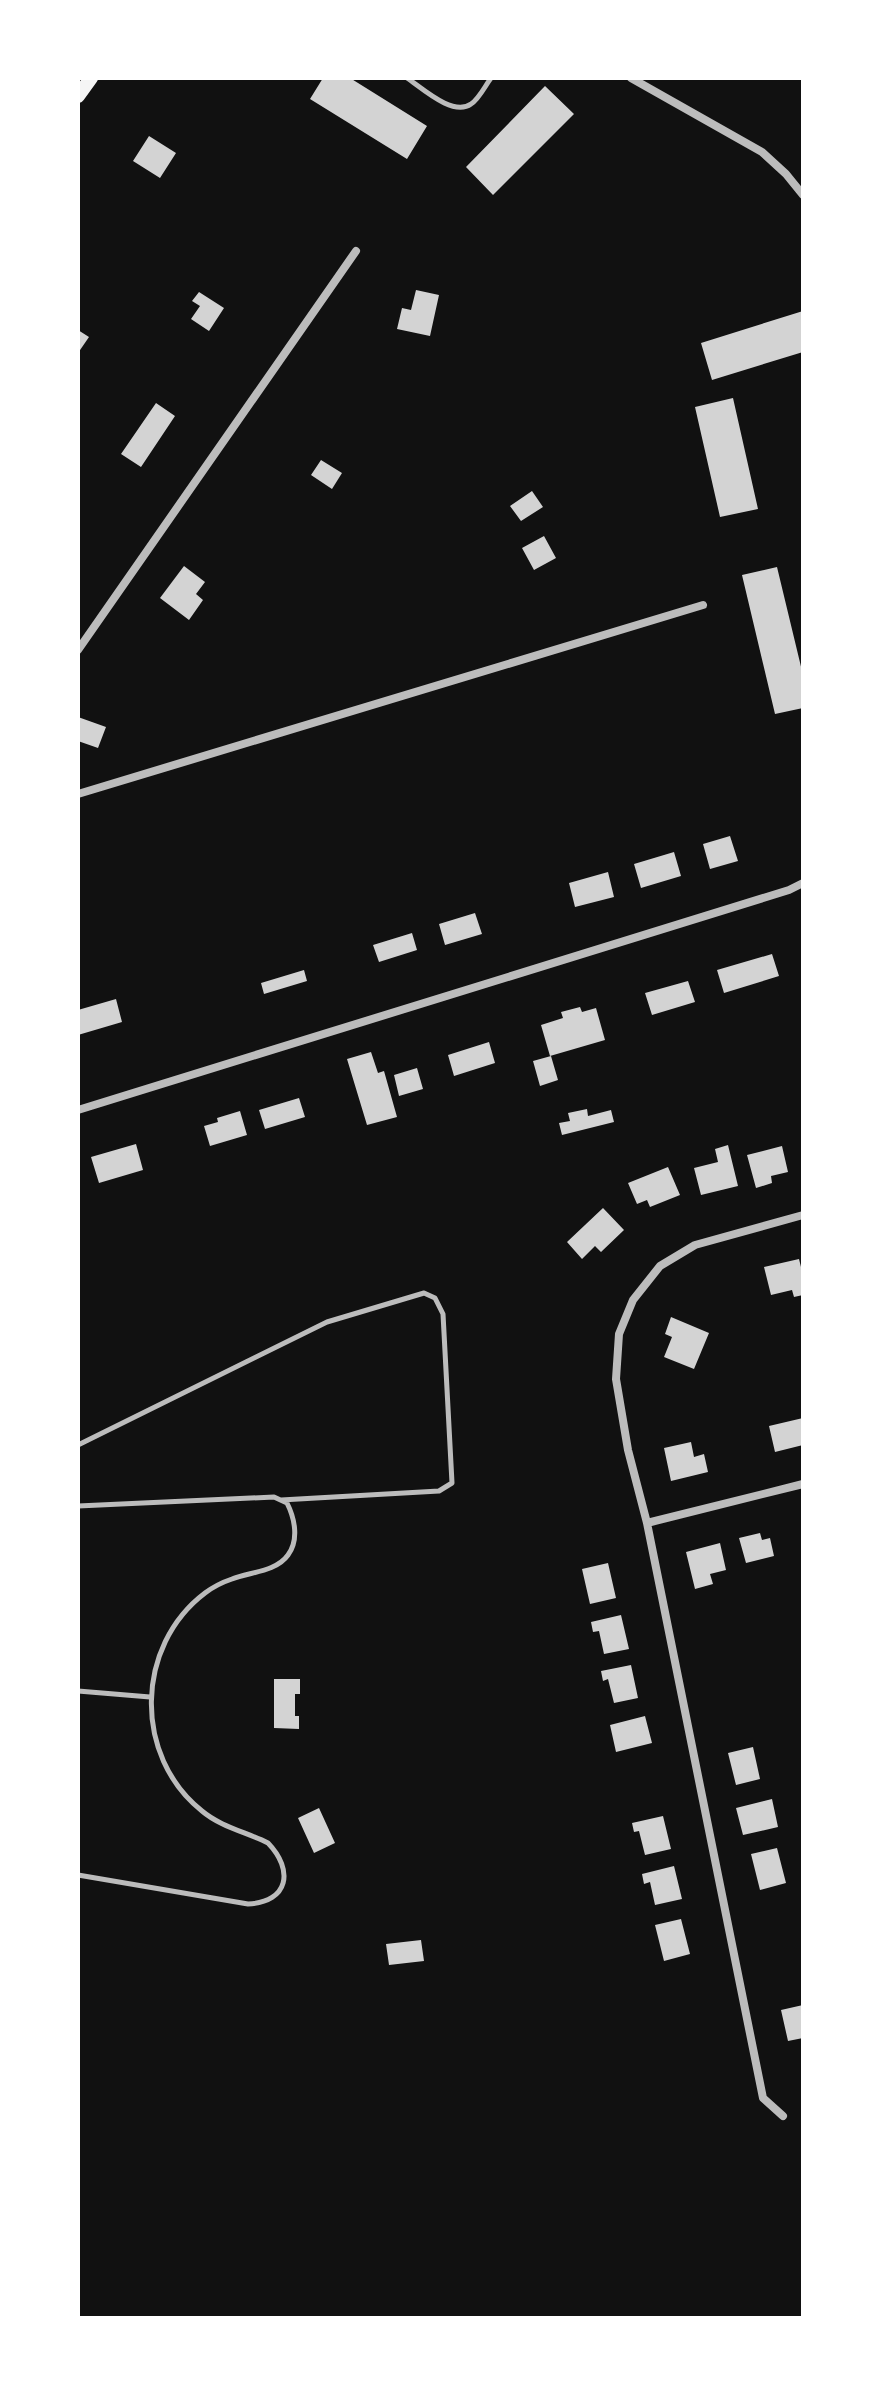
<svg xmlns="http://www.w3.org/2000/svg" width="881" height="2396" viewBox="0 0 881 2396" font-family="Overpass,sans-serif">
<style>
.building{fill:#d3d3d3}
.lines{fill:none;stroke-linecap:round;stroke-linejoin:round}
.service{stroke:#bcbcbc;stroke-width:5}
.minor{stroke:#bcbcbc;stroke-width:8}
.secondary{stroke:#f5f5f5;stroke-width:14}
</style>
<rect width="100%" height="100%" fill="#111"/>
<path class="building" d="M323 78H350L427 126 407 159 310 99Z
M545 86 574 114 493 195 466 167Z
M149 136 176 153 160 178 133 161Z
M416 290 439 295 430 336 397 329 402 308 411 310Z
M199 292 224 308 209 331 191 319 200 306 192 301Z
M803 311V352L712 380 701 343Z
M78 330 89 337 78 353Z
M733 398 758 509 720 517 695 407Z
M156 403 175 416 141 467 121 454Z
M321 460 342 473 332 489 311 475Z
M532 491 543 507 521 521 510 506Z
M544 536 556 558 534 570 522 548Z
M184 566 205 582 196 594 203 600 189 620 160 598Z
M777 567 803 675V708L775 714 742 575Z
M78 717 106 727 98 748 78 741Z
M730 836 738 861 710 869 703 844Z
M674 852 681 876 641 888 634 864Z
M608 872 614 897 575 907 569 883Z
M475 913 482 934 445 945 439 924Z
M412 933 417 950 379 962 373 945Z
M772 954 779 976 724 993 717 970Z
M304 970 307 981 264 994 261 983Z
M688 981 695 1002 652 1015 645 993Z
M116 999 122 1022 78 1035V1010Z
M580 1007 582 1012 596 1008 605 1040 550 1056 541 1025 563 1018 561 1012Z
M489 1042 495 1063 454 1076 448 1055Z
M371 1052 378 1073 384 1071 397 1117 367 1125 347 1059Z
M551 1056 558 1080 540 1086 533 1061Z
M417 1068 423 1089 399 1096 394 1075Z
M299 1098 305 1117 265 1129 259 1110Z
M587 1109 588 1116 611 1110 614 1122 562 1135 559 1123 570 1121 568 1113Z
M240 1111 247 1135 210 1146 204 1126 218 1122 217 1118Z
M136 1144 143 1170 99 1183 91 1157Z
M728 1145 738 1186 701 1195 694 1168 718 1162 715 1149Z
M782 1146 788 1172 771 1176 772 1183 756 1188 747 1155Z
M668 1167 680 1195 650 1207 647 1200 637 1204 628 1183Z
M603 1208 624 1230 601 1252 595 1246 582 1259 567 1242Z
M799 1259 803 1275V1295L794 1297 792 1290 771 1295 764 1267Z
M671 1317 709 1333 694 1369 664 1357 672 1337 665 1334Z
M803 1418V1445L775 1452 769 1426Z
M691 1442 694 1457 704 1454 708 1472 671 1481 664 1448Z
M760 1533 762 1540 770 1538 774 1556 746 1563 739 1538Z
M720 1543 726 1570 710 1574 713 1584 695 1589 686 1552Z
M608 1563 616 1598 590 1604 582 1569Z
M621 1615 629 1649 604 1654 599 1631 593 1632 591 1622Z
M631 1665 638 1698 614 1703 608 1679 603 1681 601 1671Z
M274 1679H300V1694H295V1716H299V1729L274 1728Z
M645 1716 652 1743 616 1752 610 1725Z
M753 1747 760 1779 736 1785 728 1753Z
M772 1799 778 1827 743 1835 736 1808Z
M319 1808 335 1843 314 1853 298 1818Z
M663 1816 671 1849 645 1855 639 1831 634 1832 632 1823Z
M777 1848 786 1883 760 1890 751 1854Z
M674 1866 682 1899 655 1905 650 1882 644 1884 642 1874Z
M681 1919 690 1954 664 1961 655 1925Z
M421 1940 424 1961 389 1965 386 1944Z
M803 2005V2038L788 2041 781 2010Z"/>
<g class="lines">
<path class="service" d="M407 78C422 88 453 117 471 104 479 99 485 86 491 78
M78 1445 327 1322 424 1293 435 1298 443 1314 452 1483 439 1491 281 1500
M78 1506 274 1497 287 1503C295 1519 299 1540 288 1555 276 1572 249 1572 232 1579 223 1582 213 1587 205 1593 135 1646 133 1756 202 1811 221 1827 246 1832 268 1843 294 1870 289 1902 248 1904L78 1875
M78 1691 150 1697"/>
<path class="minor" d="M631 78 762 152 786 174 803 195
M78 650 356 251
M78 794 703 605
M78 1110 789 890 803 883
M647 1523 803 1484
M783 2116 763 2098 647 1523 628 1450 616 1379 619 1334 633 1300 660 1266 695 1245 803 1215"/>
<path class="secondary" d="M78 96 91 78"/>
</g>
<rect width="881" height="2396" fill="none" stroke="#ffffff" stroke-width="160"/>
</svg>
